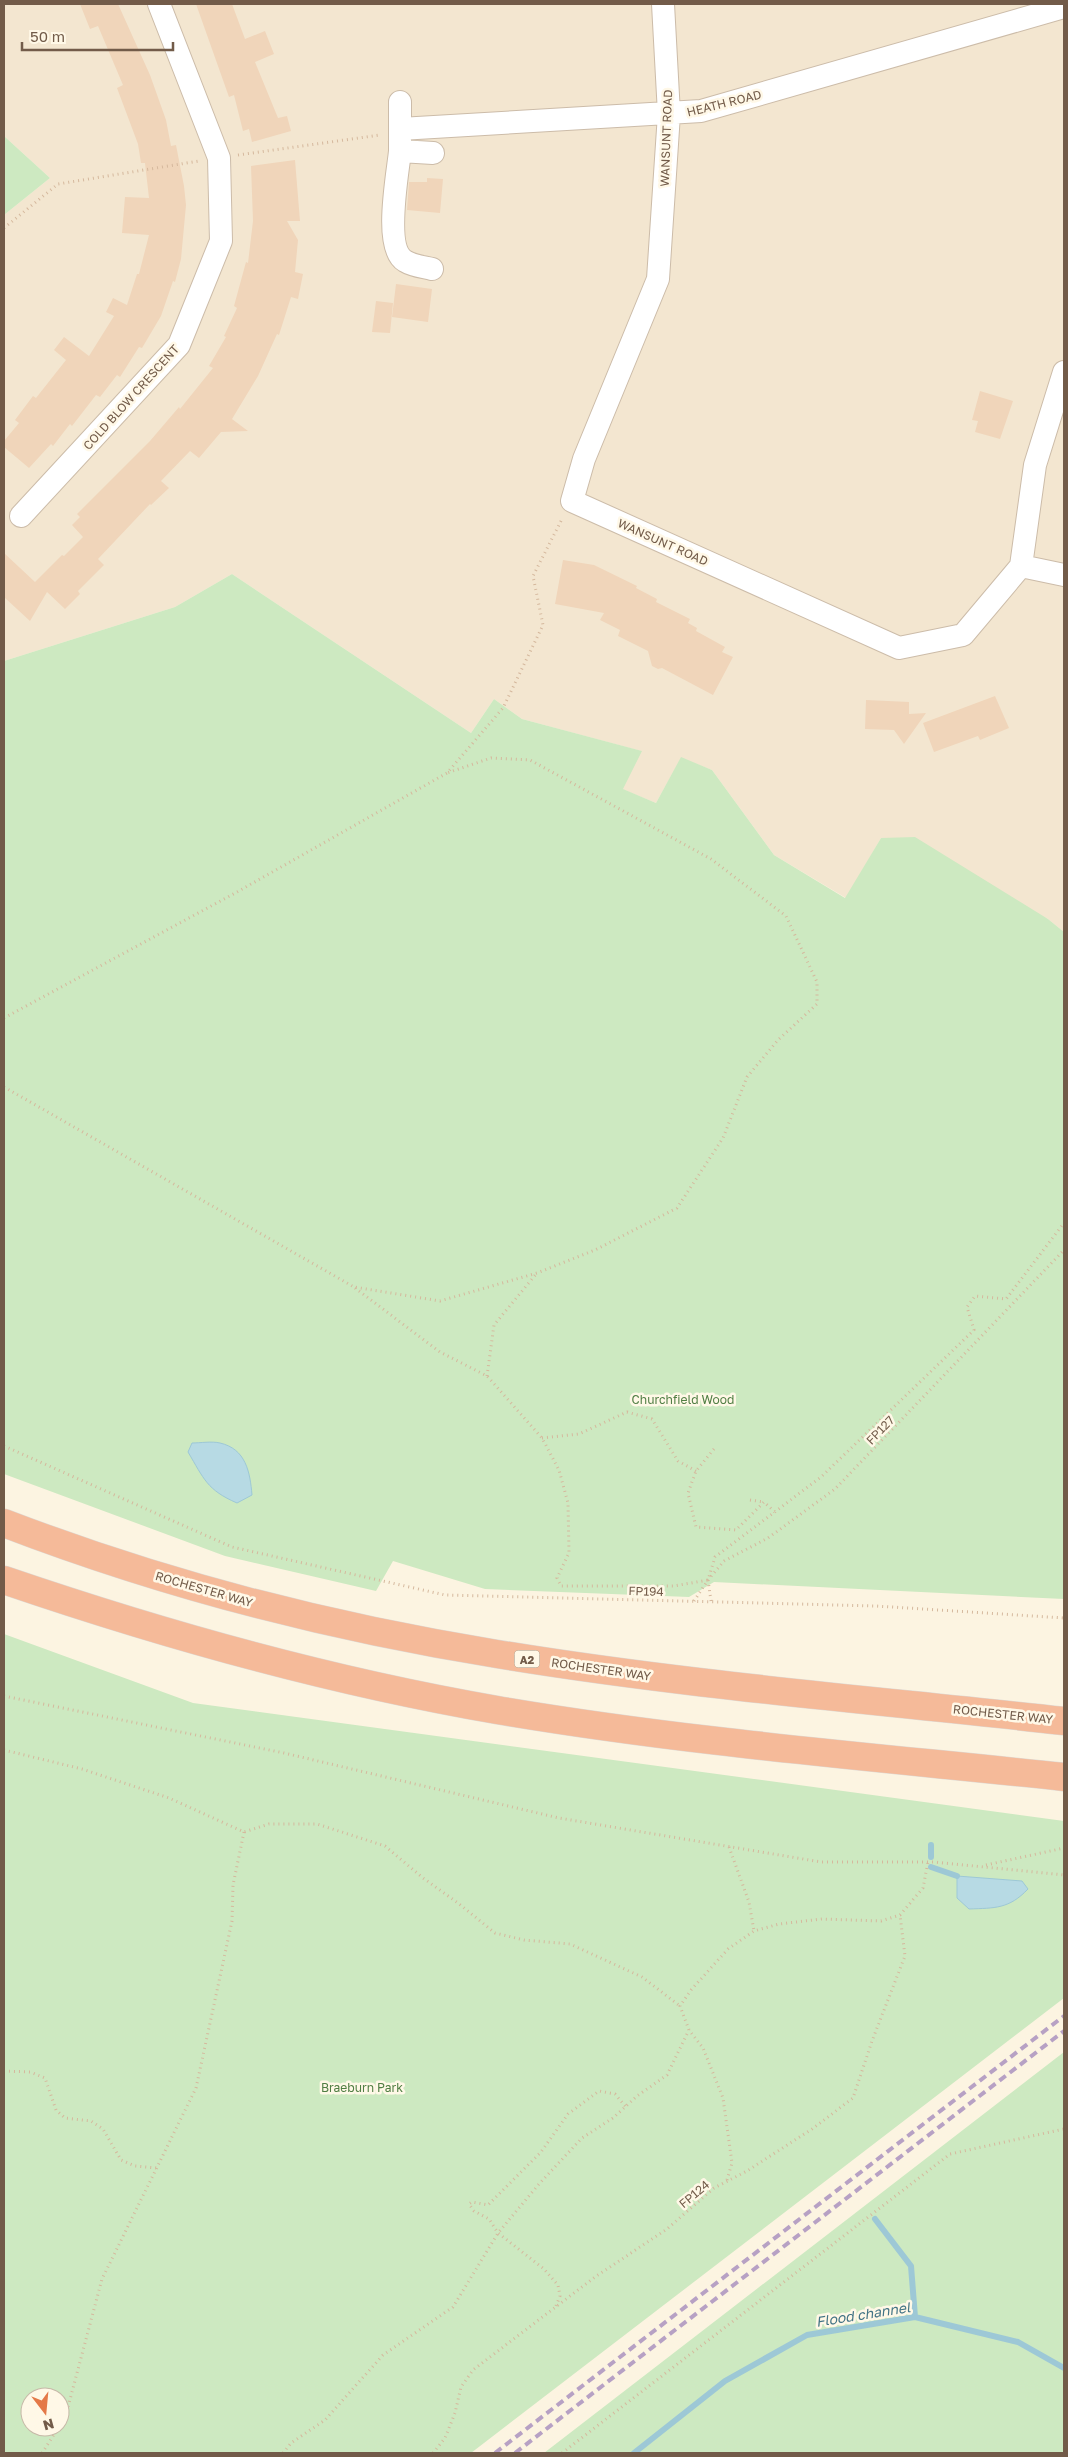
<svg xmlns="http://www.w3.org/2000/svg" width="1068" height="2457" viewBox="0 0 1068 2457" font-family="'Golos Text',sans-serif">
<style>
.residential{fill:#f3e6d0}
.green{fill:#cde9c1;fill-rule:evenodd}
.water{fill:#b7dae4;stroke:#9dc8d6}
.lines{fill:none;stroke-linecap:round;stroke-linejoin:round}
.stream{stroke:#9dc8d6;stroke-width:6}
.building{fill:#f0d5ba}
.minor-casing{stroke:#ccbca9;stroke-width:24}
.highway-casing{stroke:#ddd8d3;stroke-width:29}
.path{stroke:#d5b89d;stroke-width:3;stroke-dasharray:1 4;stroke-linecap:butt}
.minor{stroke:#fff;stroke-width:22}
.highway{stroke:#f5ba99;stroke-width:28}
.rail{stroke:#b7a1c4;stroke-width:4;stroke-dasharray:8 5;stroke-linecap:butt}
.labels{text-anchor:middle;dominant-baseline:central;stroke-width:5;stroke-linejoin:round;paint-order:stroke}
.shield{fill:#fff8e7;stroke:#9c8a78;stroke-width:1}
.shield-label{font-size:11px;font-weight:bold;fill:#725b49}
.street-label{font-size:12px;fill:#725b49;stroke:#fff8e7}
.park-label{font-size:12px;fill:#507e43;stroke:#fff8e7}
.water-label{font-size:14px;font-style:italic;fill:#437485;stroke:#fff8e7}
</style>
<rect width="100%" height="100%" fill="#fcf4e1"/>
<path class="residential" d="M4 4H1064V932L1048 919 881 838 846 898 774 855 712 770 681 758 656 803 622 789 641 751 522 719 494 699 471 733 232 574 175 607 4 661V215L50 178 4 136Z"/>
<path class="green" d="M4 136 50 178 4 215Z
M232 574 471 733 494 699 522 719 642 751 623 789 656 803 681 757 712 770 774 855 845 898 881 838 915 837 1048 919 1064 932V1599L714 1582 689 1597 485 1589 393 1561 376 1591 225 1556 4 1474V661L175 607Z
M4 1634 193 1703 1064 1821V1998L471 2453H4ZM30 2397H60V2427H30Z
M1064 2052V2453H544Z"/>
<path class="water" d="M192 1443C200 1443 212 1441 220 1443 246 1449 250 1472 252 1495L237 1503C207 1490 204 1479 188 1452Z
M957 1876 1022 1881 1028 1889C1009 1909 995 1908 969 1909L957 1898Z"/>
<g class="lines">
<path class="stream" d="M931 1845V1857
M931 1867 957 1876
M875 2219 911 2266 915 2317
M634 2453 725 2381 807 2335 915 2317 1018 2342 1064 2368"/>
</g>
<path class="building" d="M80 4H118L150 75 166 120 171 146 176 145 184 186 186 205 181 259 175 282 173 281 161 316 142 348 139 347 120 377 117 375 100 397 96 395 72 426 70 424 53 446 51 444 29 468 4 447V441L19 423 15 420 33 396 36 398 66 360 54 350 64 337 89 356 114 316 106 312 113 298 127 305 137 274H139L149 235 122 233 125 197 149 198 145 163H141L138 144 117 88 123 85 98 26 90 29Z
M196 4H232L245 39 265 31 274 54 255 62 278 118 287 116 291 131 252 142 249 129 243 131 234 95 229 97Z
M295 160 300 221H287L298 240 295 272 303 274 298 299 291 297 279 335 277 334 258 376 232 419 248 431 221 432 199 458 190 451 161 481 169 488 151 505 150 504 98 559 104 565 78 591 80 594 65 609 47 592 30 621 4 597V553L35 582 62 555 64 556 83 537 72 525 80 517 77 514 150 441 179 407 180 409 213 368 209 366 226 337 224 336 237 308 234 306 246 262 248 263 253 221 251 166Z
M427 178 443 179 440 213 407 210 409 182H427Z
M396 284 432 289 428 322 392 317Z
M376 301 393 303 390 333 372 332Z
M980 391 1013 401 1000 439 975 432 978 421 972 420Z
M563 560 594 565 637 586 636 588 657 599 656 602 690 619 688 623 697 628 696 631 725 647 722 652 733 657 713 695 662 668 658 669 652 666 648 651 618 636 620 630 600 620 604 613 555 604Z
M995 696 1009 728 980 740 978 736 934 752 923 723Z
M866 700 909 702V714L926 713 904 744 894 730 865 729Z"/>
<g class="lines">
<g class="minor-casing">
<path id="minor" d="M663 4 669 114 658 279 584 459 572 501 899 648 963 635 1021 566 1035 465 1064 372
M400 102V151L433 153
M400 129 701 111 1064 7
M400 151C398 173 383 248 405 261 413 266 424 267 432 269
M21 516 179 345 221 241 219 158 159 4
M1021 566 1064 575"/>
</g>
<g class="highway-casing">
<path id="highway" d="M4 1523C163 1584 329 1627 497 1654 685 1685 875 1700 1064 1721
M4 1580C165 1635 329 1681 497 1710 685 1742 875 1757 1064 1777"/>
</g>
<path class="path" d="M238 155 380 135
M4 228 58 184 199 161
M4 1018 237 892 447 773 503 708 543 625 533 576 562 519
M4 1087 354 1287 440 1301 537 1273 595 1250 677 1208 723 1138 747 1077 778 1040 817 1004V982L786 916 711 859 530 760 491 758 447 773
M355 1288 440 1352 487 1376 542 1438 559 1470 568 1503 569 1553 557 1578 561 1586H674L708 1580
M487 1376 494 1325 537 1273
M542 1438 579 1434 627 1412 652 1419 678 1461 696 1471
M4 1446 232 1547 445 1595 876 1606 1064 1618
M714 1449 696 1471 688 1493 696 1527 736 1530 764 1502 775 1512
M750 1500 764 1502
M694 1601 708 1580 724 1561 768 1538 835 1489 1064 1250
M711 1601 708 1580 715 1557 821 1477 974 1330 967 1307 975 1296 1006 1299 1064 1223
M4 1696 284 1753 559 1818 821 1862H934L1064 1875
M4 1750 82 1769 169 1798 244 1832 269 1824H317L385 1846 423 1878 458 1903 495 1933 524 1940 570 1944 642 1977 680 2006
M729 1847 749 1902 754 1931
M986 1865 1064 1848
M4 2071 30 2072 45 2078 56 2110 65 2118 91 2121 103 2129 121 2160 135 2166 157 2168
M727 2180 732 2163 723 2098 703 2048 689 2030 680 2006 691 1990 728 1949 754 1931 779 1924 822 1919 881 1921 900 1915 923 1888 928 1862
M556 2306 560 2296 558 2285 544 2269 498 2233 489 2219 474 2211 469 2204 472 2202 488 2205 541 2152 568 2114 599 2091 615 2094 626 2107
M60 2425 68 2407 102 2279 196 2088 232 1921 233 1885 244 1832
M42 2453 59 2427
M283 2453 291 2443 325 2420 383 2355 453 2307 498 2233 539 2184 582 2138 613 2118 637 2096 667 2075 689 2030
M433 2453 445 2438 455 2413 461 2387 473 2370 595 2277 667 2229 714 2188 747 2171 812 2129 853 2098 872 2041 905 1956 900 1915
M562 2453 950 2154 1064 2129"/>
<use href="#minor" class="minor"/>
<use href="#highway" class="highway"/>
<path class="rail" d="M495 2453 1064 2016
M515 2453 1064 2031"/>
</g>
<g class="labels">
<rect class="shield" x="514.5" y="1650.5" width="25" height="17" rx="4"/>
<g class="shield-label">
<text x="527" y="1659">A2</text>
</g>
<g class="street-label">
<text transform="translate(724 103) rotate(-14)">HEATH ROAD</text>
<text transform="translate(666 138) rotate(-88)">WANSUNT ROAD</text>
<text transform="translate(131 397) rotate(-48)">COLD BLOW CRESCENT</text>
<text transform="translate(663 542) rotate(24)">WANSUNT ROAD</text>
<text transform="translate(880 1430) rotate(-46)">FP127</text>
<text transform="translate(204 1589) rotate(16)">ROCHESTER WAY</text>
<text transform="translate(646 1591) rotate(2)">FP194</text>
<text transform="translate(601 1669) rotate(8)">ROCHESTER WAY</text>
<text transform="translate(1003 1714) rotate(6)">ROCHESTER WAY</text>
<text transform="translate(694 2194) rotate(-40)">FP124</text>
</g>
<g class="park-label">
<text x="683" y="1399">Churchfield Wood</text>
<text x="362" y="2087">Braeburn Park</text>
</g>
<g class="water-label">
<text transform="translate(863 2314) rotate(-9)">Flood channel</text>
</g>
</g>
<rect width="1068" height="2457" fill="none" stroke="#725b49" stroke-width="10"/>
<g transform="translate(45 2412) rotate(164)"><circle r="24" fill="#fff8e7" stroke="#c7b9a8"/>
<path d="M0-4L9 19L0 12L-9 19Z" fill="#e47948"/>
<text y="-8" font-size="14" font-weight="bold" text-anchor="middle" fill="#725b49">N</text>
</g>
<path d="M22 42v8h151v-8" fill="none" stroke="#725b49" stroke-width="2.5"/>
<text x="30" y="42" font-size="15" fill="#725b49" stroke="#fff8e7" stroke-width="4" paint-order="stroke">50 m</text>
</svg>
